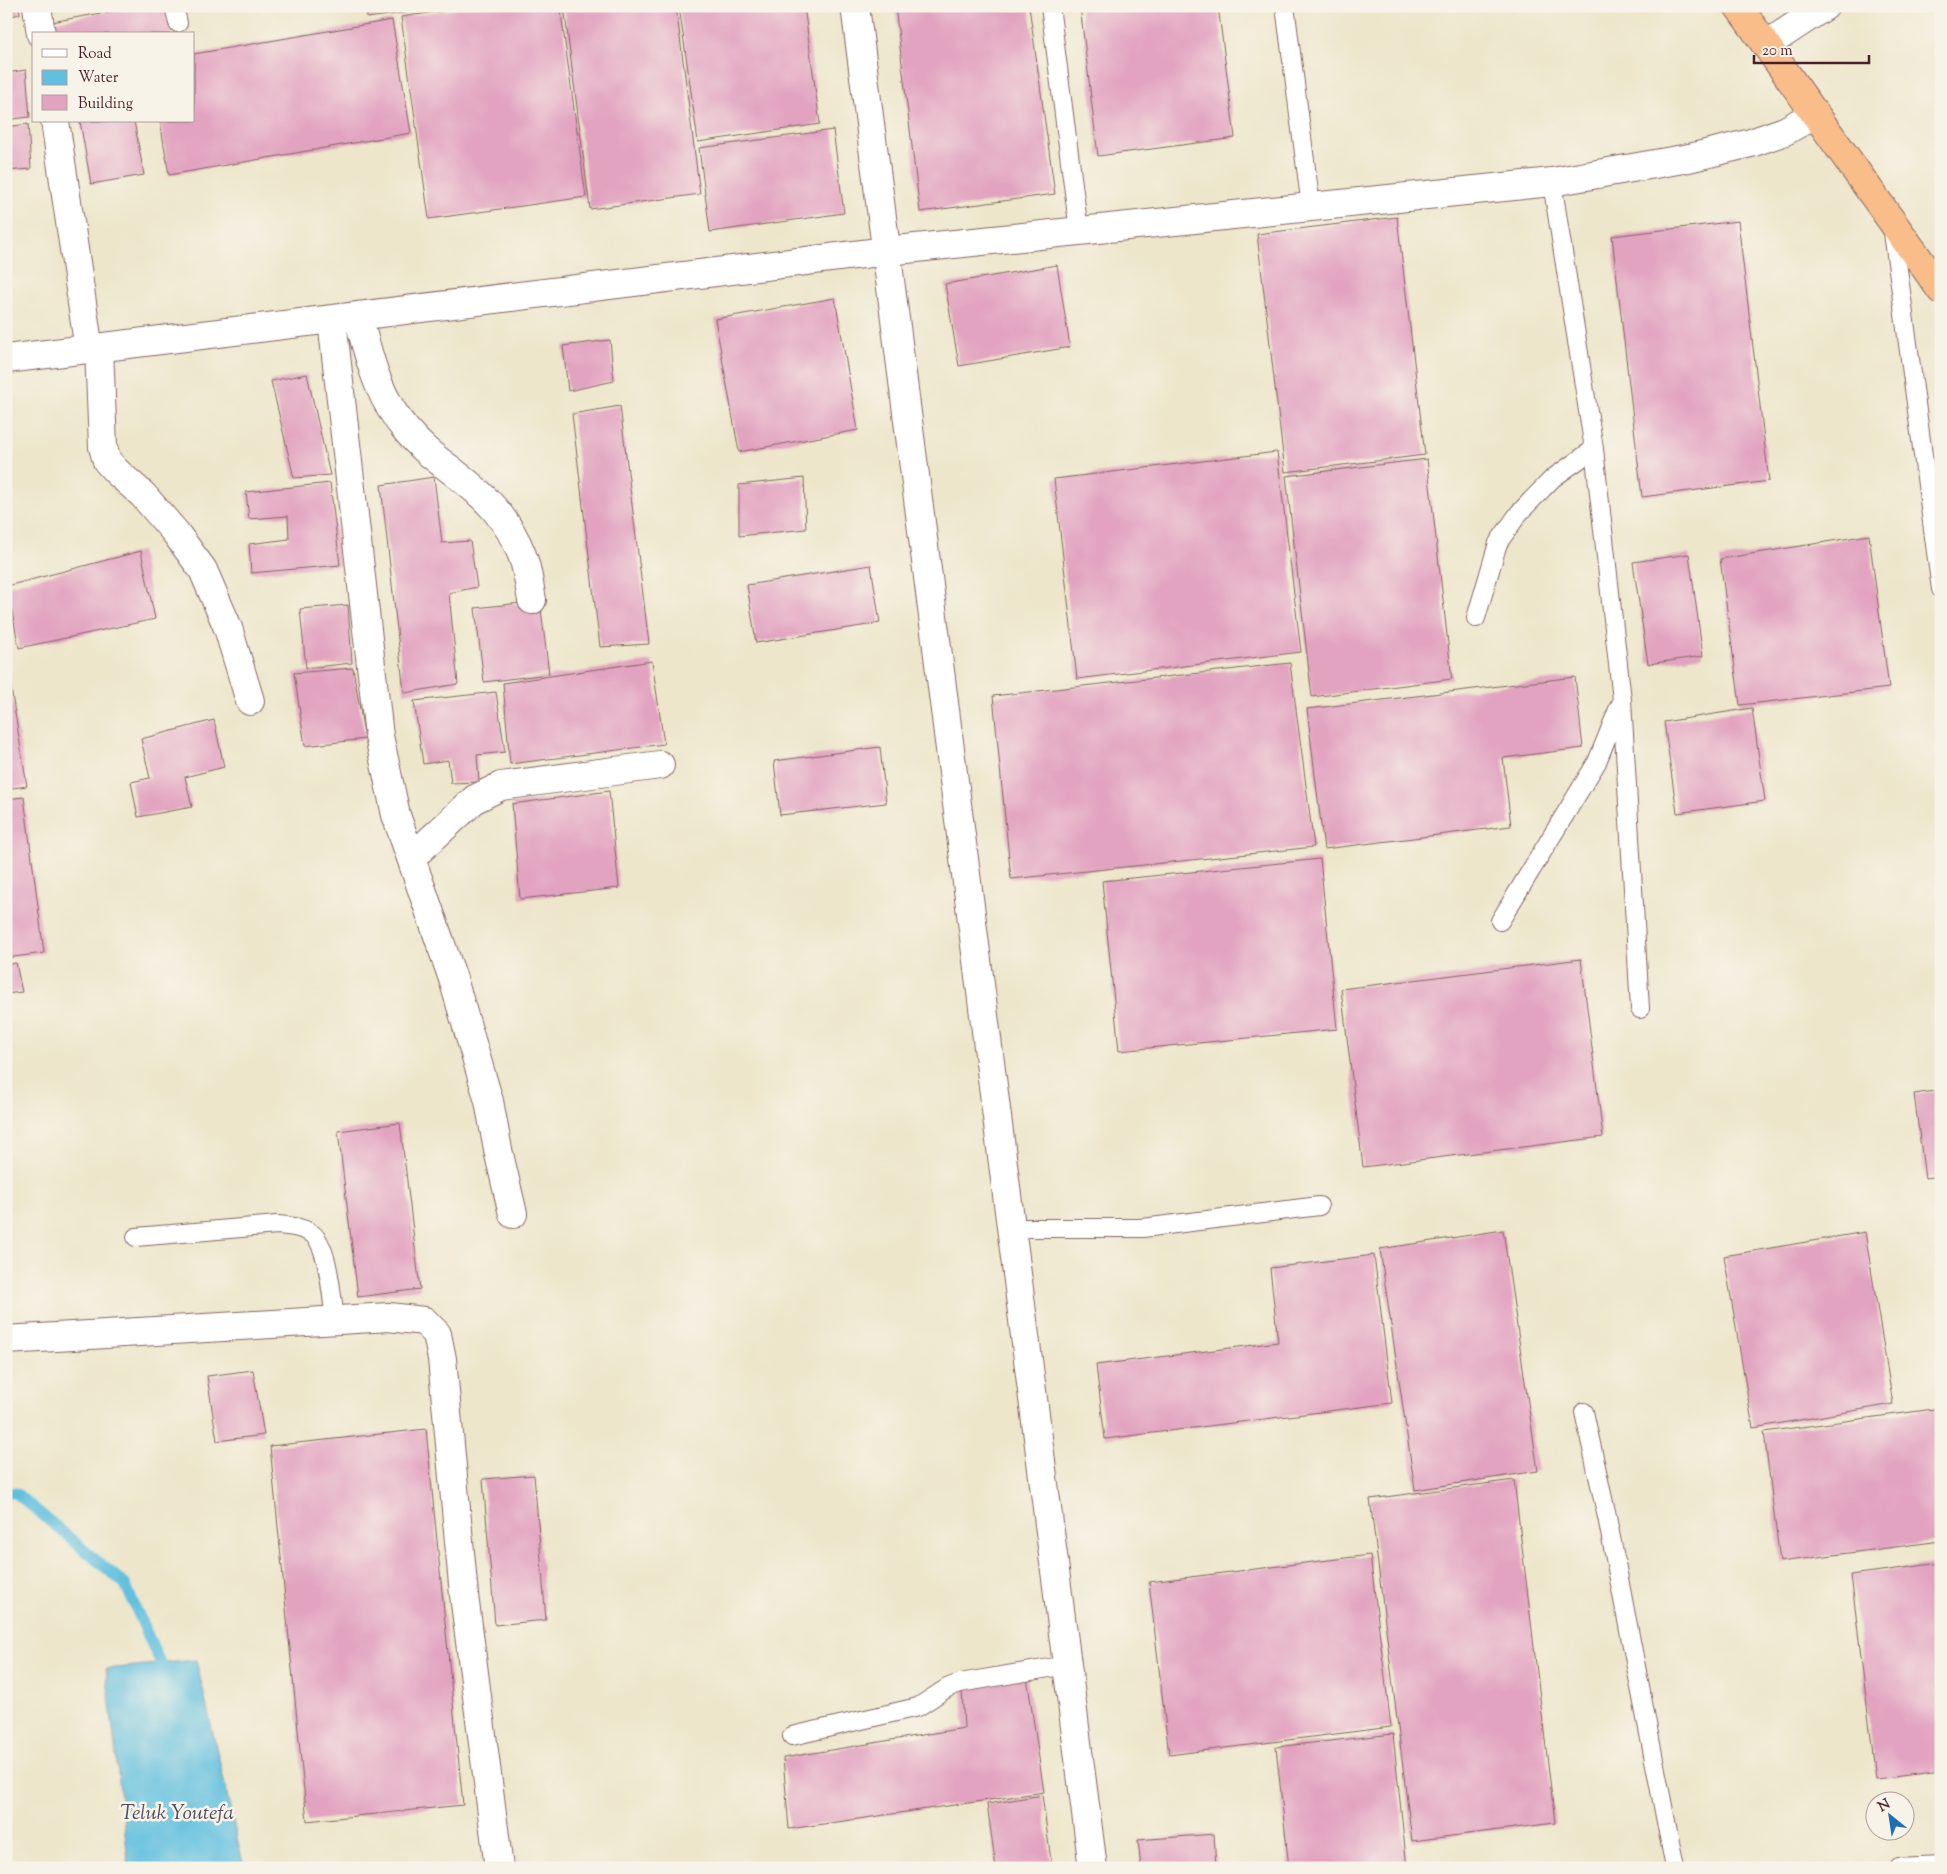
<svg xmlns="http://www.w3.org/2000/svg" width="1947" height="1874" viewBox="0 0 1947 1874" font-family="'Sorts Mill Goudy',serif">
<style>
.water{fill:#61c0df;stroke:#567085}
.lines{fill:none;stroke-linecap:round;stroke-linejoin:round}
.stream{stroke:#61c0df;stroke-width:11}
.building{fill:#e2a3c0}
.lane-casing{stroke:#836563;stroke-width:20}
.street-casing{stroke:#836563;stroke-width:30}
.highway-casing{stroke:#836563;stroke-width:30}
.lane{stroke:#fff;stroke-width:18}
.street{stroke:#fff;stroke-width:28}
.highway{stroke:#f8bd89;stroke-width:28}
.labels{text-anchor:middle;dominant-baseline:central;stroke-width:5;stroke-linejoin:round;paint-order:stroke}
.water-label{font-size:21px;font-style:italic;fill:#514f61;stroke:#f7f3e8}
</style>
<rect width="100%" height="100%" fill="#f7f3e8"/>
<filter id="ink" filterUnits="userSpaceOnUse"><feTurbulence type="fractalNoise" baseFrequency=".02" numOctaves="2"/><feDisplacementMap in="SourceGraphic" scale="10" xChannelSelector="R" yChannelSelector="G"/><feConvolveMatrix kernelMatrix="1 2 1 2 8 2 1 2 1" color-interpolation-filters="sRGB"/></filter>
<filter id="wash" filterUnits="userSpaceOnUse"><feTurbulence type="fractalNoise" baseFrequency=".0096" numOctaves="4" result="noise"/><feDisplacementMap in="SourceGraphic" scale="20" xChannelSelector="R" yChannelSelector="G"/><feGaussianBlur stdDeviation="1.12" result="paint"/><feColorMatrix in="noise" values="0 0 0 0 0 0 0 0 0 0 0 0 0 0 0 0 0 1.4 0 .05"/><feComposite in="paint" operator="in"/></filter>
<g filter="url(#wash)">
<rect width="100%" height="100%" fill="#ede6cb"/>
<path class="water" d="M196 1660 244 1868H129L106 1669Z"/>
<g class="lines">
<path class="stream" d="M6 1492 16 1493 125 1584 166 1676"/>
</g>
<g id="blocks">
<path class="building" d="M6 6H19L20 14 6 17Z
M111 6H169L174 34H55L52 22 112 11Z
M366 6H448V7L367 18Z
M477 6H560L586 197 429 219 401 17Z
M564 6H676L700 194 590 209Z
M679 6H804L820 124 698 142Z
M895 6H1029L1055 194 920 212Z
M1080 6H1218L1235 138 1098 156Z
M392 20 411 133 169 175 160 121H194V54Z
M26 70 30 117 6 120V73Z
M80 121H134L144 175 91 184Z
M28 124 31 169 6 171V127Z
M833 130 844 213 710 232 699 148Z
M1397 217 1425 455 1285 472 1257 234Z
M1738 221 1769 481 1642 497 1612 236Z
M1057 265 1070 347 959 366 945 284Z
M835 298 858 430 739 452 715 319Z
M610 340 614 381 568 391 563 346Z
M307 374 330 475 294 478 271 381Z
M620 406 649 644 600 647 572 414Z
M1277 452 1301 652 1077 679 1054 479Z
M1427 459 1452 679 1312 697 1286 476Z
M434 477 442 543 470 541 477 587 449 593 458 684 404 693 381 485Z
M804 478 806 529 739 536V485Z
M330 483 340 565 251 573 249 544 289 539 288 516 249 519 246 492Z
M1869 535 1889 688 1740 705 1720 559Z
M141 551 155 619 19 648 7 586Z
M1689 554 1703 656 1648 664 1633 562Z
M871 565 880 623 756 643 747 585Z
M540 601 549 674 484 682 475 608Z
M348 605 352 663 306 668 300 609Z
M6 658 27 786 6 789Z
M652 661 664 744 510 764 503 683Z
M1290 663 1314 847 1011 879 993 696Z
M353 668 365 739 305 746 294 673Z
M1575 677 1583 748 1503 758 1511 826 1324 849 1307 709Z
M496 692 505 752 477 755 479 782 451 783 448 760 423 764 414 701Z
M1752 708 1765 801 1677 813 1664 722Z
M214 720 224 767 185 777 192 807 138 817 131 782 150 778 141 739Z
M880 747 886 803 780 815 774 761Z
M609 791 619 888 520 899 512 804Z
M24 797 44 953 6 958V799Z
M1320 859 1337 1029 1119 1051 1102 881Z
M1581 959 1603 1137 1363 1167 1341 989Z
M16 963 22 992 6 994V965Z
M1941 1090V1176L1925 1178 1914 1094Z
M400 1123 420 1289 358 1297 338 1131Z
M1503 1230 1538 1471 1415 1490 1380 1249Z
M1865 1232 1893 1404 1753 1428 1724 1256Z
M1374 1255 1392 1403 1105 1439 1096 1365 1278 1342 1270 1268Z
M253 1370 264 1435 217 1441 207 1376Z
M1941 1408V1541L1780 1562 1764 1432Z
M426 1429 463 1805 307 1821 270 1446Z
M534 1475 546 1620 495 1625 483 1479Z
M1514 1480 1555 1823 1412 1841 1370 1499Z
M1370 1555 1391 1727 1169 1755 1149 1582Z
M1941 1563V1771L1876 1779 1851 1575Z
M1027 1677 1044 1792 789 1829 783 1758 964 1728 962 1689Z
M1393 1734 1407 1868H1289L1276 1747Z
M1042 1795 1052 1868H996L987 1804Z
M1214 1834 1216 1868H1141L1138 1840Z"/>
</g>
</g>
<g filter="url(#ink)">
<use href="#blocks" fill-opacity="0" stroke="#836563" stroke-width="1"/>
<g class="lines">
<g class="lane-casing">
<path id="lane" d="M174 6 178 23
M1050 6 1079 231
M1285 6 1311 207
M1552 182 1594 449 1622 700 1640 1009
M1892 225 1941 589
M1476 618 1498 543 1519 513 1553 478 1594 449
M1500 921 1597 762 1619 707
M1012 1228H1143L1319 1206
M136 1237 277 1225C289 1226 301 1227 311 1233 329 1244 332 1300 335 1321
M1584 1412 1607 1517 1675 1868
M792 1736 918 1707 947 1688 960 1683 1067 1665
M1898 1868 1941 1866"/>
</g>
<g class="street-casing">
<path id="street" d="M37 6 41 34
M855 6 1093 1868
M1766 45 1825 6
M55 121 89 350
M358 316C369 357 378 398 407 431 423 450 437 459 456 474 486 497 508 519 522 555 528 569 529 586 532 600
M332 320 379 736 396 815 453 979 489 1101 498 1150 513 1214
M99 348 103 447 107 461 117 472 143 495 175 532 203 570 228 628 250 701
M6 359 887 251 1552 182 1689 158 1751 143 1785 131 1815 114
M411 858 475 799 501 786 660 765
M6 1340 389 1317 424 1321 437 1334 442 1359 464 1595 499 1868"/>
</g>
<g class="highway-casing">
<path id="highway" d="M1738 6 1941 290"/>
</g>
<use href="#lane" class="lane"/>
<use href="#street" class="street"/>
<use href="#highway" class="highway"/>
</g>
</g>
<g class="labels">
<g class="water-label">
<text x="177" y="1814">Teluk Youtefa</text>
</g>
</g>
<rect width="1947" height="1874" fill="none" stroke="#f7f3e8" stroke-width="25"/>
<rect x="32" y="32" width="162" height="90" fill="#f7f3e8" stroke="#b29e9c"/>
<rect x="42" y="49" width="25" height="8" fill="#ffffff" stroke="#b29e9c"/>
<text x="78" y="58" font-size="15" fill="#4a1f2b">Road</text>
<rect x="42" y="70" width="25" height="15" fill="#61c0df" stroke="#b29e9c"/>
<text x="78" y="82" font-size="15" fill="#4a1f2b">Water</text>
<rect x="42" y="95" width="25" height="15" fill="#e2a3c0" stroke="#b29e9c"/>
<text x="78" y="108" font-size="15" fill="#4a1f2b">Building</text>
<g transform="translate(1890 1816) rotate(330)"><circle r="24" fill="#f7f3e8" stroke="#b29e9c"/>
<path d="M0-4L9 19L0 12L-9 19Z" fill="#1f6fb2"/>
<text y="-8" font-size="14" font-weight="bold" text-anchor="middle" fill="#4a1f2b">N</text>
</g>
<path d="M1754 55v8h115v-8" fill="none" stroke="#4a1f2b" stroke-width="2.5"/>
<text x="1762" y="55" font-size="15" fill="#4a1f2b" stroke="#f7f3e8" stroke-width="4" paint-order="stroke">20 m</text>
</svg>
